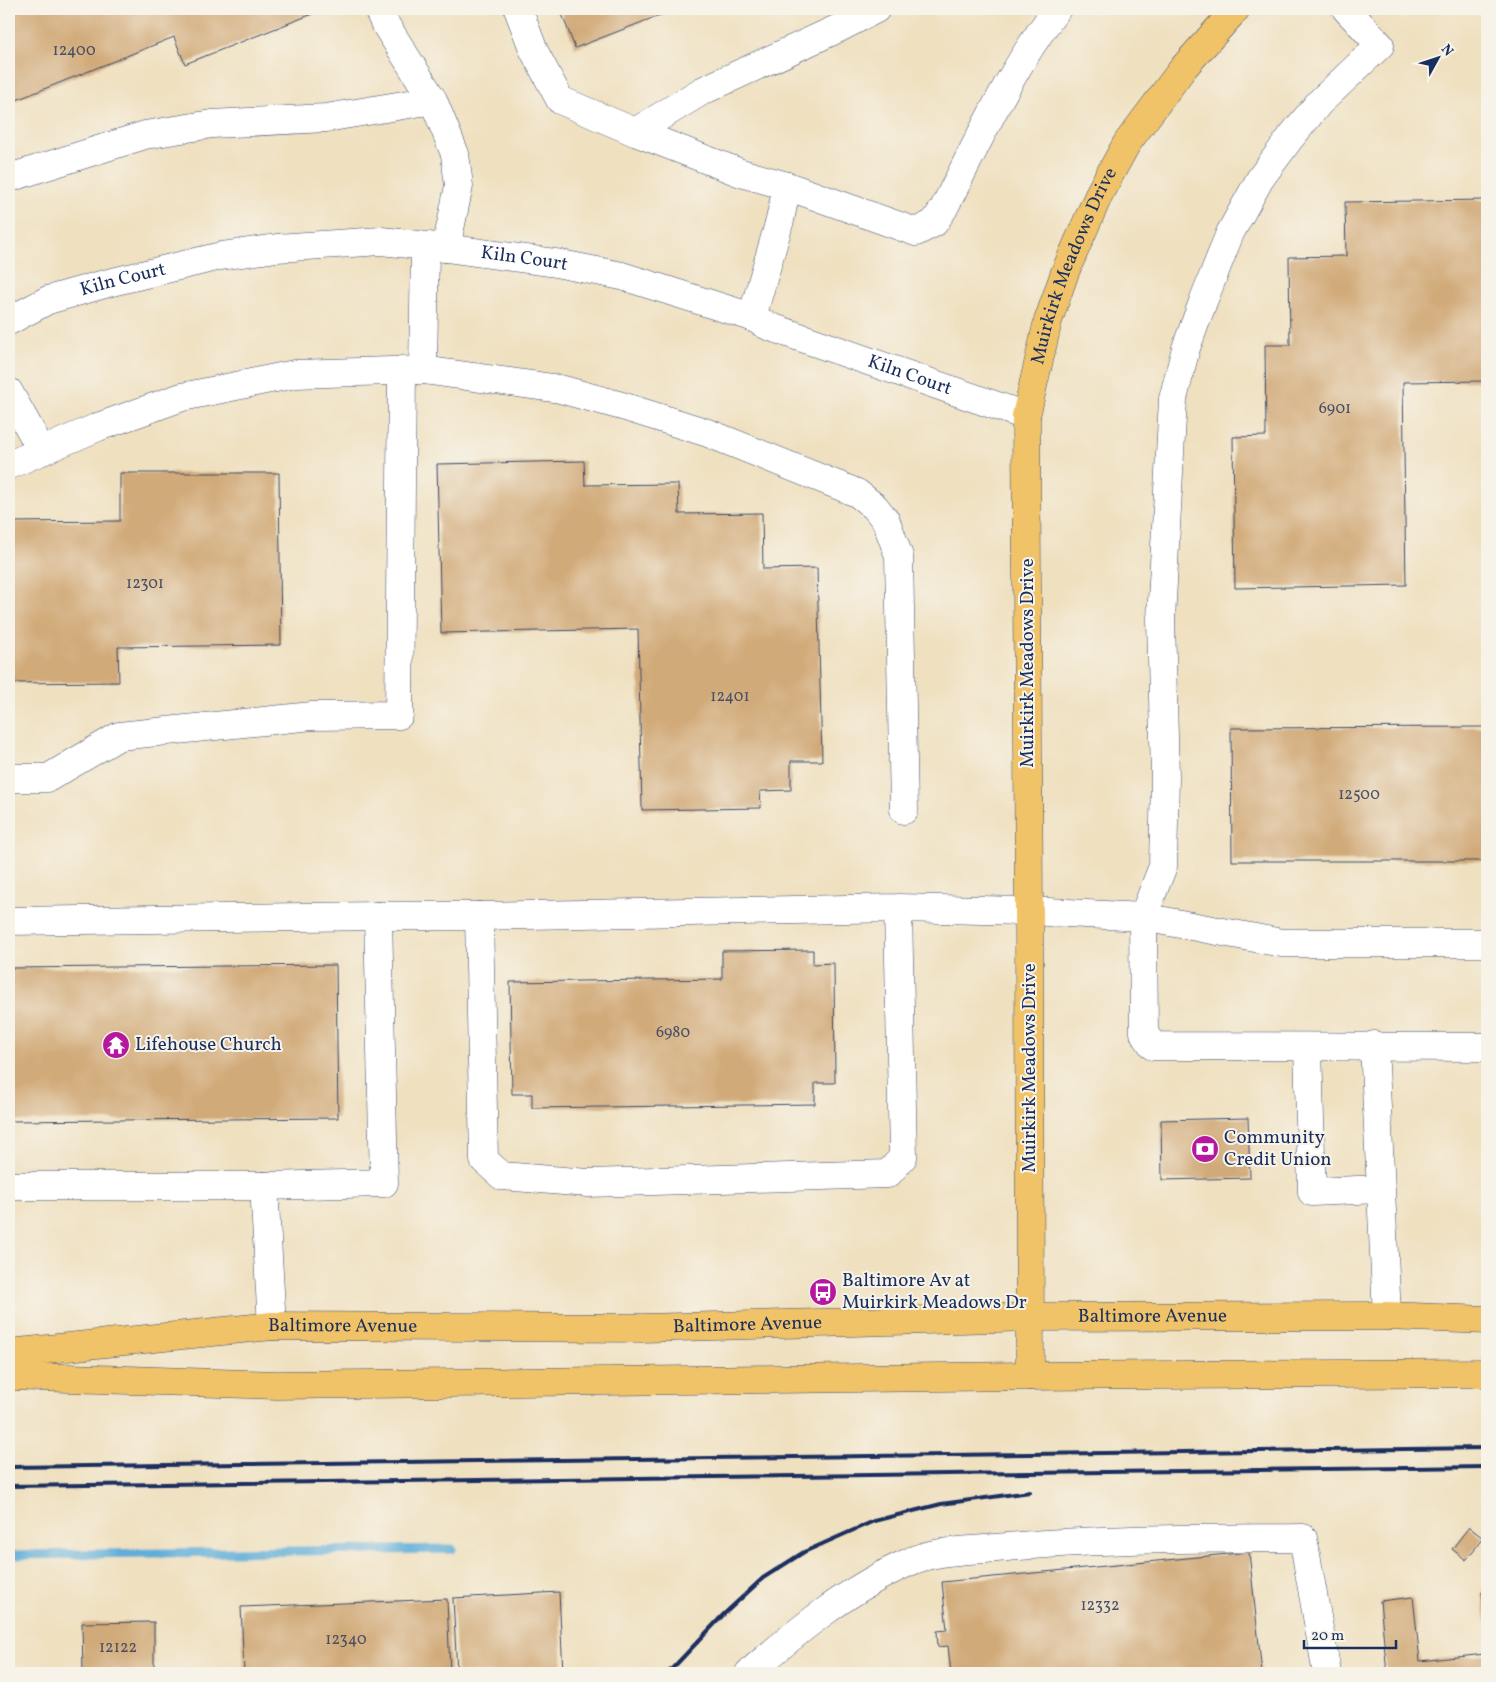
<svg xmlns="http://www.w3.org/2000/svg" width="1496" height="1682" viewBox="0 0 1496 1682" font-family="Vollkorn,serif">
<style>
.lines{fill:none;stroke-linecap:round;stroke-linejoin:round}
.stream{stroke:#5eaed8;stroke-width:9}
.building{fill:#d1aa79}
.minor-casing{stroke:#3b4a6d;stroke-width:29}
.major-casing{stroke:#3b4a6d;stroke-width:29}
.minor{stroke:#fff;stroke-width:28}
.major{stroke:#f1c369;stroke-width:28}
.rail{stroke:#1b2f5e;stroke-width:4}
.labels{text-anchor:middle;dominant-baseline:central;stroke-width:4;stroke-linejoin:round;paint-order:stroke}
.number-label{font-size:16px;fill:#484e65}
.street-label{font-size:19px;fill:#1b2f5e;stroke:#f7f3e8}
.poi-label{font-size:19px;fill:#1b2f5e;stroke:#f7f3e8;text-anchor:start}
</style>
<rect width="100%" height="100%" fill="#f7f3e8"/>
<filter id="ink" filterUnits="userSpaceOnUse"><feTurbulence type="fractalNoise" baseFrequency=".02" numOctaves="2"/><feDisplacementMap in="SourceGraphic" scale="10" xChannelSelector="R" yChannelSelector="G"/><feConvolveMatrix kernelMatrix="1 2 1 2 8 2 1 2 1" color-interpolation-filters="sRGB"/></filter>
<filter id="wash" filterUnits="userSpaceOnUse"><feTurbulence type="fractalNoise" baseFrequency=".0096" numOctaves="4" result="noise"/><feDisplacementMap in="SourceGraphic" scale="20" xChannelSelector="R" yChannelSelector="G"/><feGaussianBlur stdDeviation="1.12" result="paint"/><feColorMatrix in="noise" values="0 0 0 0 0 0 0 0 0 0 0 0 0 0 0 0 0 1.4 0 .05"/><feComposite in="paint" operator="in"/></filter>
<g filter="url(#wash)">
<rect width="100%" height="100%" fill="#efe0c0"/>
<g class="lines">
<path class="stream" d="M9 1555 452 1549"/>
</g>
<g id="blocks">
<path class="building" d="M9 9H325L185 64 174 37 9 103Z
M560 9H676L575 48Z
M1487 200V381L1403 382 1406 585 1235 588 1233 437 1266 436 1265 345H1290L1289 257 1346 256 1345 202Z
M584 461 585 485 678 484 679 514 762 513 763 569 817 568 822 761H791V790L760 791 761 808 642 810 638 629 441 633 437 464Z
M120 473H279L281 645 118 647 119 682 9 683V522L120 521Z
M1487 727V861H1232L1231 728Z
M813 950V964L834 963 835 1083H815V1104L532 1108V1094H512L510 982 722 979V951Z
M336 965 338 1118 9 1121V968Z
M1248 1118 1250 1178 1162 1180 1161 1120Z
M1469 1527 1483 1538 1466 1560 1452 1549Z
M1249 1552 1262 1673H951L948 1646 938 1647 937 1631 947 1630 942 1582Z
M1487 1591V1622H1486L1482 1592Z
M559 1592 563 1673H457L453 1598Z
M1413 1597 1420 1661 1485 1654 1487 1673H1387L1380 1601Z
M447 1599 450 1673H244L241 1607Z
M154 1622V1673H83L82 1623Z"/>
</g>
</g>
<g filter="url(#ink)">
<use href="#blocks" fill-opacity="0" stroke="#3b4a6d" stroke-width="1"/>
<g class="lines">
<g class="minor-casing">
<g id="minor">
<path d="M378 9 384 22 433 100 455 154 459 186 446 248"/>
<path d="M518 9 534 51 560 100 635 132 702 91 839 28 876 9"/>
<path d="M1346 9 1380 45 1319 103 1291 137 1260 179 1230 233 1204 299 1186 348 1173 399 1161 619 1165 777 1163 866 1143 917 1144 1033 1153 1046 1487 1047"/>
<path d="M635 132 741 173 787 186 916 232 934 223 944 208C979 140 1010 70 1057 9"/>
<path d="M9 178 145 135 212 124 326 118 433 100"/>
<path d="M752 317 780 220 787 186"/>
<path id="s1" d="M9 321 48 300 108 283 221 256 277 248 381 241 446 248 556 263 622 276 752 317 768 326 1026 416"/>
<path d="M423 370 425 247"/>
<path d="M9 392 42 451"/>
<path d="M9 465 98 427 182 397 295 374 423 370 560 389 622 406 708 433 857 493 875 507 886 521 899 556 904 810"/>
<path d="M9 778H48L119 736 312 716 399 715 402 370"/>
<path d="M898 908 903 1157 888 1174 588 1183 502 1176 484 1160 479 916 898 908 1029 911 1143 917 1282 943H1487"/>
<path d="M9 921 378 916H479"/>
<path d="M1374 1045 1387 1316"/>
<path d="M1308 1047 1312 1192 1380 1189"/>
<path d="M9 1186H264L272 1326"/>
<path d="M264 1186 384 1183 378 916"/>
<path d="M749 1673C796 1632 848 1589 907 1563 934 1550 967 1551 996 1548 1098 1538 1201 1539 1303 1538L1327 1673"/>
</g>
</g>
<g class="major-casing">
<g id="major">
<path id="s2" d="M9 1353 272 1326 643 1328 1031 1317 1387 1316 1487 1320"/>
<path d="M9 1376 277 1385 1030 1376 1487 1373"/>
<path id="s3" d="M1030 1376 1029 911 1026 416 1048 321 1065 272 1100 192 1127 143 1184 67 1236 9"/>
</g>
</g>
<use href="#minor" class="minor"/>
<use href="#major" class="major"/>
<path class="rail" d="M9 1467 1487 1448
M9 1486 1487 1467
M668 1673 723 1615 763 1578 804 1552 874 1521 941 1504 1030 1492"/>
</g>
</g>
<defs>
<g id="temple-disc" transform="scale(1.4375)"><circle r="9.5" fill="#b5179e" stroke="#f7f3e8"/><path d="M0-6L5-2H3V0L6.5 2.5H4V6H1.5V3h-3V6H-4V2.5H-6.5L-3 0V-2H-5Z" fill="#fff"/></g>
<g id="bank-disc" transform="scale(1.4375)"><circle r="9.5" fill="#b5179e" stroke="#f7f3e8"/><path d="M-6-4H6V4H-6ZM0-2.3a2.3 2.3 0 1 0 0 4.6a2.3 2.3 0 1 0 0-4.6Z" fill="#fff"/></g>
<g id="bus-disc" transform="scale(1.4375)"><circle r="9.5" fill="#b5179e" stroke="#f7f3e8"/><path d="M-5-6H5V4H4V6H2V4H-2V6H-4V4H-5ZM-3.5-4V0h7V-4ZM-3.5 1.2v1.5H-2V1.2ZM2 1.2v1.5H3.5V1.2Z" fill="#fff"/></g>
</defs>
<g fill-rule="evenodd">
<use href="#temple-disc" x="116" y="1045"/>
<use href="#bank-disc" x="1205" y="1149"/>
<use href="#bus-disc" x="823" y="1292"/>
</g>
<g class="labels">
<g class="number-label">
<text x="74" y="51">12400</text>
<text x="1335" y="409">6901</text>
<text x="145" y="584">12301</text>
<text x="730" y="697">12401</text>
<text x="1359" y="795">12500</text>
<text x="673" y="1033">6980</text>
<text x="1100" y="1606">12332</text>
<text x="346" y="1640">12340</text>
<text x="118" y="1648">12122</text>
</g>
<g class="street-label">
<text stroke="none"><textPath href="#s1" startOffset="528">Kiln Court</textPath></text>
<text stroke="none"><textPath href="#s3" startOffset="1118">Muirkirk Meadows Drive</textPath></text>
<text stroke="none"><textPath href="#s1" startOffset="122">Kiln Court</textPath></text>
<text stroke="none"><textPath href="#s1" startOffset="932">Kiln Court</textPath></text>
<text transform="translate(1028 663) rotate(-90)">Muirkirk Meadows Drive</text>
<text transform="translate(1030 1068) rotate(-90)">Muirkirk Meadows Drive</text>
<text stroke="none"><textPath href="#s2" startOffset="1145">Baltimore Avenue</textPath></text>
<text stroke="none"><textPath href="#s2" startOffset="740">Baltimore Avenue</textPath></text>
<text stroke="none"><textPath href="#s2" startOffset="335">Baltimore Avenue</textPath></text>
</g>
<g class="poi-label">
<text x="135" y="1045">Lifehouse Church</text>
<text x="1224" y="1138">Community<tspan x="1224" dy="22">Credit Union</tspan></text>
<text x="842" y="1281">Baltimore Av at<tspan x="842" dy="22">Muirkirk Meadows Dr</tspan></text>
</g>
</g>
<rect width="1496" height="1682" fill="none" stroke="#f7f3e8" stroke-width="30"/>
<g transform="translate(1438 58) rotate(50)" stroke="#f7f3e8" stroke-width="4" paint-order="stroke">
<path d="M0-4L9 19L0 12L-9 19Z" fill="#1b2f5e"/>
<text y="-8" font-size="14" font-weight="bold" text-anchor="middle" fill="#1b2f5e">N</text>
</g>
<path d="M1304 1640v8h92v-8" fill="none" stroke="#1b2f5e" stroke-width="2.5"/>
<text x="1311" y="1640" font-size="15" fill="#1b2f5e" stroke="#f7f3e8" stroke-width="4" paint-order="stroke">20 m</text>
</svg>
